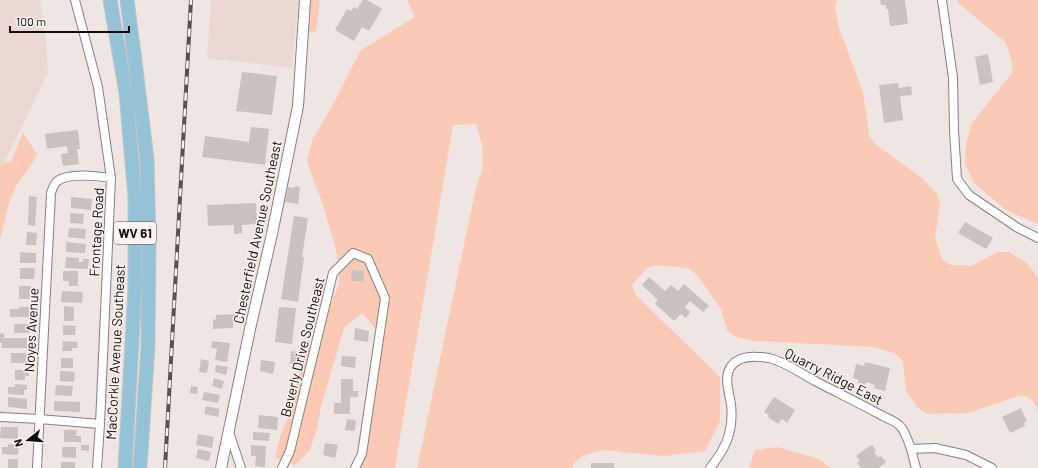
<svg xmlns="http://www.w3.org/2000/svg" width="1038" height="468" viewBox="0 0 1038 468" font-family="Barlow,sans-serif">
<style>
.built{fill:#ead9d2}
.green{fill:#fbcab7}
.building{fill:#cbc2bf}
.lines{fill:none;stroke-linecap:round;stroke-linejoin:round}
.minor-casing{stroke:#89807d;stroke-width:10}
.tertiary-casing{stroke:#89807d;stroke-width:12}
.primary-casing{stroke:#c5c5c4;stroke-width:15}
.minor{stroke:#fff;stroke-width:8}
.tertiary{stroke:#fff;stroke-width:10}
.primary{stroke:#94c3d7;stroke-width:13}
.rail-casing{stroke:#575250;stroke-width:4}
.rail{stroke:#fcf3ef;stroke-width:2.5;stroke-dasharray:8;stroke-linecap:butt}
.labels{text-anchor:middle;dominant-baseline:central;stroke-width:3;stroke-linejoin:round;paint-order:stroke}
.shield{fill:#fcf3ef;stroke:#56514f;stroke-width:1}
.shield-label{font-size:13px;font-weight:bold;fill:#0f0c0b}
.street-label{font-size:14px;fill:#0f0c0b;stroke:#fcf3ef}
</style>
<rect width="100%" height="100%" fill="#efe5e2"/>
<path class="built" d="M0 0H40L46 40 48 73 4 163 0 167Z
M211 0H298L292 68 207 58Z"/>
<path class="green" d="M309 0H320L316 31 308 32Z
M407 0H837L835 7 839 28 863 92 869 135 875 144 923 179 937 194 940 205 935 238 942 259 951 265 971 266 998 252H1009L1027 263 1038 278V411C1035 401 1031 398 1021 395L968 413 927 414 918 408 906 391 903 361 894 353 874 347 755 341 735 337 727 330 721 309 697 275 688 268 656 265 647 268 632 285 636 295 720 377V421L705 451 665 456 601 450 581 457 573 464V468H417L476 188 483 167 482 145 476 124 453 125 395 468H358L375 349 376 329 362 313 344 328 321 407 317 428 310 450 295 465 275 458 280 437 288 417 293 397 304 358 331 304 339 284V265L334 242 321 199 313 179 307 160 312 140 334 103 352 67 361 50 415 17Z
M958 0H1038V224L1035 223 1006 210 974 183 965 164 966 143 972 123 1012 73V62L1006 43 957 2Z
M23 133 37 154 30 167 17 184 9 203 0 240V167L4 163 11 161Z
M777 447 819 459 831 468H749L755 450Z"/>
<path class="building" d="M363 0H367L382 9 369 31 362 27 354 41 335 30 347 9 351 11 354 7 357 9Z
M880 0H905L908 24 890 26 888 9H886V5H881Z
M988 54 993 82 980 85 975 57Z
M242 72 277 76 272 115 236 111Z
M898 83 899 88 911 86 912 95 900 96 903 120 884 123 879 85Z
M251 127 269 129 265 165 202 157 205 136 249 142Z
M78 130 80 149H77L79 164 63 166 61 154 68 153 67 146 47 149 45 134Z
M295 186 300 187 298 204 285 202 288 187 294 188Z
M29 196 37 197 35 226 28 225Z
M71 197 92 199 91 210 71 208Z
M256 203 257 224 242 225V233L234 234V225L208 226 207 205Z
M70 213 84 214 83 224 70 223Z
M294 216 308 218 302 257H304L298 302 281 299Z
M965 222 993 238 986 249 958 233Z
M69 228 86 229 85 239 68 237Z
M27 232 37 233 36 245H26Z
M66 242 86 244 85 253 66 252Z
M20 252 36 253V263H20Z
M66 257 79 258V262H83V259H89L88 269 65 268Z
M20 268H35L34 279H20Z
M352 270 364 271 363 281H351Z
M63 271H78V286H69V281H63Z
M649 277 665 291 671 285 678 291 684 284 709 306 703 312 690 301 685 307 690 312 686 318 681 314 674 321 655 304 658 300 642 285Z
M19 286H31L30 299H19Z
M62 291 83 292 82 303 61 302Z
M64 306 74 307V321H64Z
M19 307H29V317H10V309H19Z
M279 307 296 308 292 344 275 342Z
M236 314V319H233V328L213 329V320L216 319V315Z
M14 324H30V333H14Z
M63 325 76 326 75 335H63Z
M355 328 369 331 368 342 354 340Z
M0 333 4 334V338H27V348H2V343H0Z
M63 341 78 342 77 348H72V351H62Z
M212 341 230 343 227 362 215 360 217 349 211 348Z
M291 351 299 352V364H290Z
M11 353H26V363H11Z
M342 356 356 357 355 368 341 366Z
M61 358H73V368H61Z
M201 359 209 361 207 373 199 372Z
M261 360 275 362 273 374 260 371Z
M865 362 890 368 885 391 874 388 875 385 866 382 865 385 858 383 859 380 853 378 856 364 864 366Z
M216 365 228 367 226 375 215 372Z
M15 370H29V376H25V380H15Z
M60 371 75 372 74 382 60 381Z
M214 378 224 381 222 389 212 386Z
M341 379H353V391H358V397H350V414H334V403H341Z
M15 384 27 385V390H24V395L8 394V387H15Z
M56 385 73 386 72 396 55 395Z
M191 386 198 387 197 394 190 393Z
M204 392 220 395 218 403 202 400Z
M8 397 27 399V409L8 407Z
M774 397 795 410 787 423 782 419 778 424 768 417 769 415 764 412Z
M54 401 80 402V412L54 411Z
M206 406 220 409 218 417 204 414Z
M1021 408 1027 421 1024 423 1025 426 1010 433 1002 417Z
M259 415 278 417 277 430 258 428Z
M347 419 356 420 355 431 345 430Z
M1 427H18V439L0 438Z
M64 430H77L76 436H81V442H64Z
M253 432 270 433 269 441 253 440Z
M198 434 214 437 212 448 196 445Z
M325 443 338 445 335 458 323 455Z
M8 444 19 445 18 455 2 454V447H8Z
M81 445H89V451L81 450Z
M251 445 266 446 265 467 255 466 256 456H251Z
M872 445 876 450 874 452 878 457 881 456 886 462 879 468H861L857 463 860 461 856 456 868 447H869Z
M62 447H76V458L62 457Z
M198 449 211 452 209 461 196 458Z
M8 459H18V468H8Z
M61 462H75V468H61Z
M591 463H614V468H591Z"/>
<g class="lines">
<g class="minor-casing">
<path id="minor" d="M75 0 98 87 111 178 100 424 97 468
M942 0 953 78 954 130 957 179 969 195 1018 228 1038 238
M0 417 39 419 100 424
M229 432 241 468
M911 449 916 468
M37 468 51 193C52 190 54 185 56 182 68 172 97 176 111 178
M282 468 290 451 333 273 353 253 368 259 385 298 362 454 355 468
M710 468C718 458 726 447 729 434 732 424 732 414 731 404 729 392 723 376 732 365 741 355 756 356 769 358 786 362 800 373 815 381 836 392 857 402 877 413 884 417 893 420 899 425 904 429 909 443 911 449L935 448 966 455 992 468"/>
</g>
<g class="tertiary-casing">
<path id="tertiary" d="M221 468 250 329 272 234 298 106 305 0"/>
</g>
<g class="primary-casing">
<path id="primary" d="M110 0 126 93 135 197V289L125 468
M127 0 134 53 147 159 149 240 148 345 140 468"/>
</g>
<use href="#minor" class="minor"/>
<use href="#tertiary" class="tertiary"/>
<use href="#primary" class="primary"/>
<g class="rail-casing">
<path id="rail" d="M165 468 191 0"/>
</g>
<use href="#rail" class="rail"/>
</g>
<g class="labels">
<rect class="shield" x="114" y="222" width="42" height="22" rx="3"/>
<g class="shield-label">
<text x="135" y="233">WV 61</text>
</g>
<g class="street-label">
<text transform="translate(96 232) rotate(-87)">Frontage Road</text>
<text transform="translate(257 232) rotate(-78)">Chesterfield Avenue Southeast</text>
<text transform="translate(31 330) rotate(-87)">Noyes Avenue</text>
<text transform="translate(302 347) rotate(-76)">Beverly Drive Southeast</text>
<text transform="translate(115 352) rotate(-87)">MacCorkle Avenue Southeast</text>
<text transform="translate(834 376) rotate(27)">Quarry Ridge East</text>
</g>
</g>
<g transform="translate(28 440) rotate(253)" stroke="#fcf3ef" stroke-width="3" paint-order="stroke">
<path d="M0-3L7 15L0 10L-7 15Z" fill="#0f0c0b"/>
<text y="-6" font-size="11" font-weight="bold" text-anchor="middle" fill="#0f0c0b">N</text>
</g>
<path d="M10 26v6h119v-6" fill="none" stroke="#0f0c0b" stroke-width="2"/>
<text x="16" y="26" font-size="12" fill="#0f0c0b" stroke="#fcf3ef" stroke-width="3" paint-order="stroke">100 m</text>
</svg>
